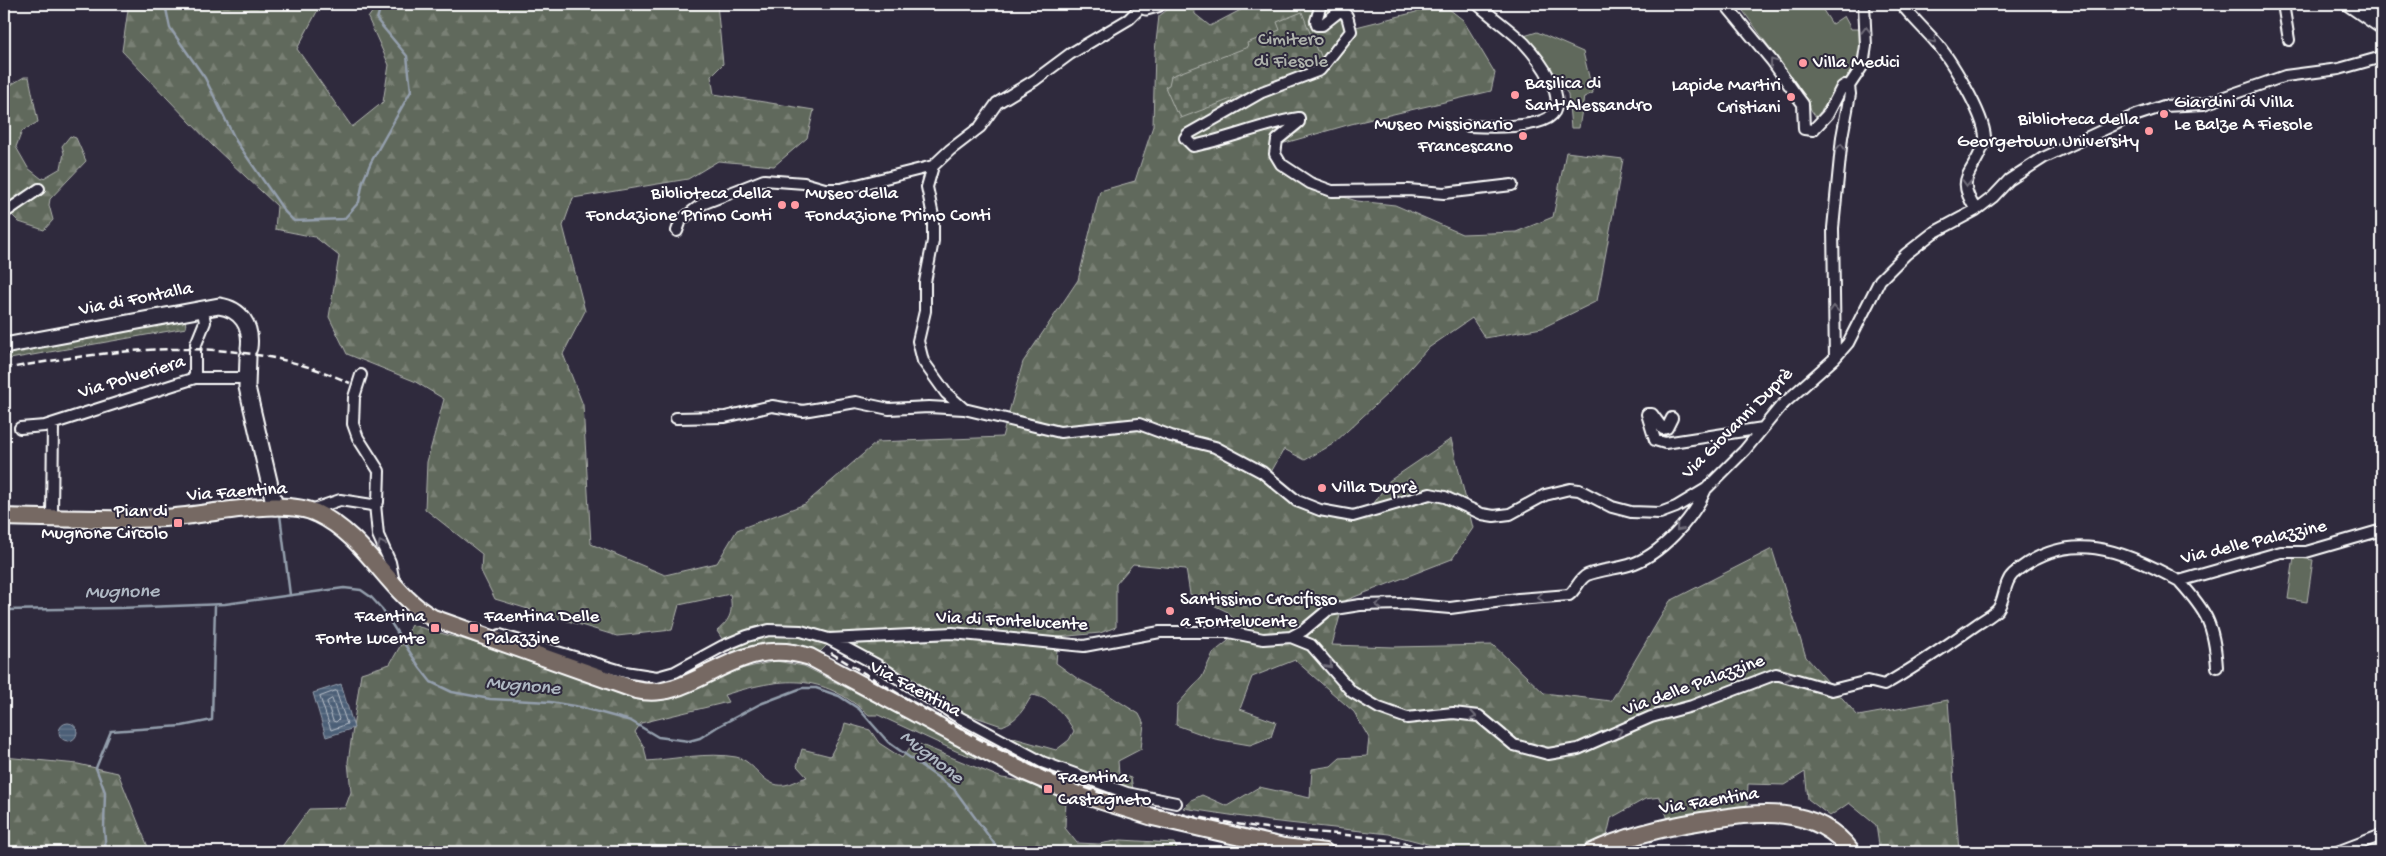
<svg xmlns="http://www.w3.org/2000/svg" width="2386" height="856" viewBox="0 0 2386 856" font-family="'Gochi Hand',sans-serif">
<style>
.grass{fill:url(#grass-dots);stroke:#b0b4ae}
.forest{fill:url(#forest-firs);stroke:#b0b4ae}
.cemetery{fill:url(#cemetery-stones);stroke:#b0b4ae}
.green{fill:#61695c;stroke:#b0b4ae}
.water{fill:url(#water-rules);stroke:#949fad}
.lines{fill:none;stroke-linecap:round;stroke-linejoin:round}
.shore{stroke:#b7bfc9;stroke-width:1}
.stream{stroke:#949fad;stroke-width:2.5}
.street-casing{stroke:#fff;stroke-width:14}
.secondary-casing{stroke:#fff;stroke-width:19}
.primary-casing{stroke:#fff;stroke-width:20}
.street{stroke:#2f2a3d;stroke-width:10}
.secondary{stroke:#2f2a3d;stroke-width:15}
.primary{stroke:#766964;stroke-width:16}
.rail{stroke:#fff;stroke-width:2.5;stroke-dasharray:8 4;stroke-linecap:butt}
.oneway{stroke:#6d6a77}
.poi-dot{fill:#ff9aa2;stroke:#2f2a3d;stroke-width:2}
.labels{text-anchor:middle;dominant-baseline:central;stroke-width:4;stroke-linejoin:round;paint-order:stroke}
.park-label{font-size:19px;fill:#b0b4ae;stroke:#2f2a3d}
.poi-label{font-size:19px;fill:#fff;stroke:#2f2a3d;text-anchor:start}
.street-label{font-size:19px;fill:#fff;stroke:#2f2a3d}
.water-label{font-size:20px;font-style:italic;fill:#aeb7c2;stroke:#2f2a3d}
</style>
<defs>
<pattern id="grass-dots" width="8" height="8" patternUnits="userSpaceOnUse" patternTransform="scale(1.25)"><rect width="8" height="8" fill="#61695c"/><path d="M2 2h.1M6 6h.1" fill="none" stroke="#798074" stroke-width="1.8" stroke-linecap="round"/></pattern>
<pattern id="forest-firs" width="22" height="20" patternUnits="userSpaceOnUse" patternTransform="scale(1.25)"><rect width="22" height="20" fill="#61695c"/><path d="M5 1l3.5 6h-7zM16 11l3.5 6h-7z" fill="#798074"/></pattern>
<pattern id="cemetery-stones" width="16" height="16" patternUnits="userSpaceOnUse" patternTransform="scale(1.25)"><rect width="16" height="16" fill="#61695c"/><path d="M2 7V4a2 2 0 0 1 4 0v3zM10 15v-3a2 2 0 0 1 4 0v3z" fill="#798074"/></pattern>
<pattern id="water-rules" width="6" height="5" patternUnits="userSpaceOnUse" patternTransform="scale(1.25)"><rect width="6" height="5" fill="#4c5f77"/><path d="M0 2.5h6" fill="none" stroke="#67778b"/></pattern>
</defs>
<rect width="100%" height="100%" fill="#2f2a3d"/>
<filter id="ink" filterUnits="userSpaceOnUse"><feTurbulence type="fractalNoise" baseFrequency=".02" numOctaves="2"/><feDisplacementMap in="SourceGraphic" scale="10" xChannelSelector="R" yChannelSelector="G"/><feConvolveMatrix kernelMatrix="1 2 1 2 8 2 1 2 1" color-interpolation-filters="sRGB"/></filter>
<g filter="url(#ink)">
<path class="grass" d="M185 316 186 328 4 360V350Z"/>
<path class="forest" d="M126 4H321L297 49 352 127 383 102 389 65 368 18 378 4H717L723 64 711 76 714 94 814 110 807 138 774 166 718 161 688 179 573 198 563 226 585 311 563 354 583 405 591 544 665 575 717 563 737 530 805 504 877 442 1002 437 1023 362 1078 280 1100 191 1135 181 1153 126 1155 51 1159 16 1175 4H1194L1195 14 1210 26 1252 4H1345L1352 28 1444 5 1463 20 1495 73 1491 91 1351 124 1271 147 1275 163 1313 188 1357 201 1395 205 1462 234 1516 232 1553 217 1566 152 1623 159 1597 301 1542 328 1485 338 1472 318 1427 349 1388 393 1333 444 1305 460 1284 449 1265 483 1294 506 1319 515 1364 518 1389 481 1451 439 1473 528 1452 559 1344 601 1332 645 1394 647 1493 645 1544 693 1611 701 1670 601 1772 549 1806 657 1858 716 1948 700 1959 852H1880L1876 825 1849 803 1830 816 1808 799 1805 772 1784 785 1748 784 1747 805 1668 819 1660 797 1645 799 1611 818 1606 840 1580 852H1545L1543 847 1528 852H1458L1389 834 1270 821 1183 808 1191 800 1202 795 1227 806 1259 787 1310 798 1312 769 1331 766 1340 758 1367 756 1369 738 1354 712 1295 660 1252 677 1240 709 1276 722 1271 737 1250 745 1215 739 1176 725 1177 705 1202 677 1213 653 1228 641 1234 620 1228 612 1190 594 1186 569 1133 564 1116 584V627L1100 633 1058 637 1056 663 1078 679 1104 692 1139 714 1144 724 1141 749 1118 761 1119 774 1131 778 1133 789 1083 775 1002 740 1003 735 1056 750 1069 740 1074 731C1066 716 1050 697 1032 695 1024 709 1018 720 1002 726L958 711 828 644 819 653C789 640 762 645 731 652L717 631C731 619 733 612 730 594L679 605 672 630 617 636 495 599 481 571 482 554 425 509 427 462 444 399 414 381 347 354 329 317 339 256 315 237 275 229 277 206 213 146 122 51 128 10Z
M24 77H29L38 122 22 131 16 147 28 168 42 179 61 168 64 153 62 146 70 136 76 138 86 161 50 199 49 205 53 220 44 230 19 222 4 207V89Z
M412 625 667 697 740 669 776 661 804 666 994 764 958 752 878 715H869C820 672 783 677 724 695L728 702 641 723 635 732 644 747 647 761C675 759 708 752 736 757 756 761 762 788 785 785 792 784 800 779 807 777L797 766 802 749 830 756 843 731 845 723 870 730 879 743 902 758 914 742 1002 778 1022 781 1066 800 1065 828 1077 843 1099 844 1121 840 1174 843 1179 852H278L309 809 345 808 351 792 348 762 361 673 390 664Z
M4 757 78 764 118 773 148 847 153 852H4Z"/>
<path class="cemetery" d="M1302 12 1317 51H1319L1324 64 1181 118 1178 111 1176 112 1165 87 1169 85 1171 76 1248 47 1247 43 1280 30 1277 22Z"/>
<path class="green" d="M1738 4H1819L1832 24 1844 16 1851 29H1865C1860 67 1839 88 1816 117L1811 110 1808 100Z
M1537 32 1583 52 1593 93 1584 97 1579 128H1571L1568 94 1529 43 1521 37Z
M2294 557 2313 560 2307 602 2288 599Z"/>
<path class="water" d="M341 684 354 728 326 737 313 693Z
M59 732a9 9 0 1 1 18 0a9 9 0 1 1-18 0Z"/>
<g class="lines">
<path class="shore" d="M336 691 347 724 331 730 320 697Z
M332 699 339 719 336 722 333 721 327 702Z"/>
<path class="stream" d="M165 4 170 28 205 78 236 141 285 212 294 221 344 219 359 202 363 181 371 162 411 91 407 56 377 20 379 12 388 4
M280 515 290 595
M4 610 120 608 225 604 344 588 361 590 371 597 382 609 420 668 431 682 452 692 490 699 550 702 580 707 631 721 658 737 689 741 700 738 717 727 760 704 802 688H816L839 696 859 709 888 742 954 789 996 846 1005 852
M106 852 104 828 105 792 96 768 111 731 182 726 212 720 215 605
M1662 852C1691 842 1769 848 1802 852"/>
<g class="street-casing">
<path id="street" d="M1321 4 1316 21 1317 25H1322L1341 10 1347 16 1351 31 1320 70 1262 92 1188 134 1185 138 1193 146C1229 139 1262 124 1299 118V122L1277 140 1275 154 1281 164 1310 183 1332 191 1408 190 1444 193 1512 185
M1725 4 1772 61 1797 96 1803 104 1804 129 1813 130 1828 114 1842 87 1845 85 1849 86
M1901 4C1911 16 1923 28 1934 40 1950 58 1984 114 1985 137 1985 141 1983 145 1982 148 1971 177 1955 177 1976 210
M2283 4 2289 40
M1140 5 1137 11 1129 19 1070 54 1035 80 997 103 980 127 950 150 933 166 927 187 933 216V241L925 282V311L918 341 923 361 946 393 964 409 1060 432 1139 424 1171 436 1215 447 1262 472 1297 501 1320 510 1353 516 1430 494 1445 497 1482 514 1494 516 1510 514 1545 495 1570 489 1579 490 1612 507 1631 512 1660 513 1676 507 1706 489 1745 450 1781 406 1835 358 1848 343 1880 280 1906 254 1933 233 1976 210 1993 197 2009 180 2043 158 2131 117 2164 106 2204 104 2285 76 2339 69 2382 57
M1849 86 1863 65 1866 46 1864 4
M1469 126C1488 127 1531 128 1548 118 1573 102 1537 57 1524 43 1509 29 1492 17 1477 4
M4 213 39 189
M677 231 681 220 702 204 764 180 804 183 825 189H841L933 166
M196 344 205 322 202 307
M195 351V378
M1835 358 1833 228 1842 137 1850 94 1849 86
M676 418 725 417 772 406 803 411 856 402 889 409 929 407 964 409
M1672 418 1667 428 1663 429 1652 414H1647L1655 440 1665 443 1763 428
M20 428 45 426 195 378H246
M375 504 378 535 390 562 394 582
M308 511 340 500 372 505 378 502 379 471 358 438 353 424 354 397 361 375
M52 517 53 424
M2179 581C2207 612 2214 624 2217 667
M500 635 625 672 657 677 675 672 723 646 747 636 769 630 801 631 829 639 879 666 955 715 1042 762 1127 793 1176 803
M1291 637 1311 645 1352 692 1379 708 1407 718 1453 713 1479 716 1514 745 1548 754 1578 749 1651 717 1692 706 1776 674 1832 690 1868 681 1884 685C1916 667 1946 646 1976 625 1983 620 1993 615 1998 609 2005 599 2004 582 2013 574 2067 527 2124 550 2179 581L2281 552H2306L2382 530
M829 639 952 633 1084 646 1160 632H1229L1263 639 1291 637 1304 630 1328 610 1360 605 1404 604 1450 608 1518 599 1569 595C1576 590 1579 579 1587 575 1600 570 1615 569 1629 565 1660 556 1694 518 1706 489
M2337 852 2382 835"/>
</g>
<g class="secondary-casing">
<path id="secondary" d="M1139 4 1146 7 1157 4
M2350 4 2382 26
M4 346 219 306C241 309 252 326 249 348
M248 357 247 387 275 507"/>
</g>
<g class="primary-casing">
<path id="primary" d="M4 517C57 518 111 521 164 518 205 516 282 496 318 514 367 537 389 594 433 618L636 690C695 704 734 632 810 657L1025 772 1067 790 1153 817 1284 847 1325 852
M1592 852C1627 836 1664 827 1702 821 1755 812 1816 803 1852 852"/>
</g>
<use href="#street" class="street"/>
<use href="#secondary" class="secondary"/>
<use href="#primary" class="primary"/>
<path class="rail" d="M4 369C119 348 240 332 350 383
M831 653C903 697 978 742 1056 776 1110 800 1172 813 1230 823 1298 835 1370 830 1436 852"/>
</g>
<defs><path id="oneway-chevron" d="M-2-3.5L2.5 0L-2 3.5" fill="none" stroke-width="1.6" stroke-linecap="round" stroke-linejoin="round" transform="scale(1.25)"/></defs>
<g class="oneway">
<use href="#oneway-chevron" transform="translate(1866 30) rotate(-91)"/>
<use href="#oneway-chevron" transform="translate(1933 40) rotate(50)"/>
<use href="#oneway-chevron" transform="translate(1773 62) rotate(-127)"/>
<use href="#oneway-chevron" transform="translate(1841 147) rotate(-85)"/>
<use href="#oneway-chevron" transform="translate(1967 183) rotate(91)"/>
<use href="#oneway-chevron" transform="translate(1834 309) rotate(-92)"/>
<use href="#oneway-chevron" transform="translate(1679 528) rotate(132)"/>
<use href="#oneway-chevron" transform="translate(381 544) rotate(-115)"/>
<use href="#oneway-chevron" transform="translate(1540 597) rotate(176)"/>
<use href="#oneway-chevron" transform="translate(1379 605) rotate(180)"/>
<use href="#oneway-chevron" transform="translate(1329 665) rotate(48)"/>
<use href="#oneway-chevron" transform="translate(1789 677) rotate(12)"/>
<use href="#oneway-chevron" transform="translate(1473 716) rotate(10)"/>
<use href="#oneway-chevron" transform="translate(1619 731) rotate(-23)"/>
</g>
</g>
<g class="poi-dot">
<circle cx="1803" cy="63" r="5"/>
<circle cx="1515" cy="95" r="5"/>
<circle cx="1791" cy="97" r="5"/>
<circle cx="2164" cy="114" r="5"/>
<circle cx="2149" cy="131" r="5"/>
<circle cx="1523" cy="136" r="5"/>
<circle cx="782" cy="205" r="5"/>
<circle cx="795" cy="205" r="5"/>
<circle cx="1322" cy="488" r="5"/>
<rect x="173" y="518" width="10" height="10" rx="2.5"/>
<circle cx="1170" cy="611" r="5"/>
<rect x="430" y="623" width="10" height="10" rx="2.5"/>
<rect x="469" y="623" width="10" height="10" rx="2.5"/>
<rect x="1043" y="784" width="10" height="10" rx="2.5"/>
</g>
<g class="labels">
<g class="park-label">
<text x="1291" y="40">Cimitero<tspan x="1291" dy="22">di Fiesole</tspan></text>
</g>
<g class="poi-label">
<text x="1813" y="63">Villa Medici</text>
<text x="1525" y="84">Basilica di<tspan x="1525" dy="22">Sant'Alessandro</tspan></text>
<text x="1781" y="86" text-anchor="end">Lapide Martiri<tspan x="1781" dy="22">Cristiani</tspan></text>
<text x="2174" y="103">Giardini di Villa<tspan x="2174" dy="22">Le Balze A Fiesole</tspan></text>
<text x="2139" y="120" text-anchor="end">Biblioteca della<tspan x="2139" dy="22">Georgetown University</tspan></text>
<text x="1513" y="125" text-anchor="end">Museo Missionario<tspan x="1513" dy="22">Francescano</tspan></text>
<text x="772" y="194" text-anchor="end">Biblioteca della<tspan x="772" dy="22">Fondazione Primo Conti</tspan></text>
<text x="805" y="194">Museo della<tspan x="805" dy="22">Fondazione Primo Conti</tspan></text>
<text x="1332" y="488">Villa Duprè</text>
<text x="168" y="512" text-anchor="end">Pian di<tspan x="168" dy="22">Mugnone Circolo</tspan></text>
<text x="1180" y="600">Santissimo Crocifisso<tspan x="1180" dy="22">a Fontelucente</tspan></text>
<text x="425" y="617" text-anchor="end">Faentina<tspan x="425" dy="22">Fonte Lucente</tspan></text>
<text x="484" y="617">Faentina Delle<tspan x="484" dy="22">Palazzine</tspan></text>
<text x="1058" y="778">Faentina<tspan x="1058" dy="22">Castagneto</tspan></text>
</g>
<g class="street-label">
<text transform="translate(136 300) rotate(-11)">Via di Fontalla</text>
<text transform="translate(132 378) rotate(-17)">Via Polveriera</text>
<text transform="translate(1738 424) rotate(-45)">Via Giovanni Duprè</text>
<text transform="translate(237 493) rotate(-4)">Via Faentina</text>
<text transform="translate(2254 543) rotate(-13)">Via delle Palazzine</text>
<text transform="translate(1012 622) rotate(3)">Via di Fontelucente</text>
<text transform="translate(1694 686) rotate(-20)">Via delle Palazzine</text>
<text transform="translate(915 690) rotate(28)">Via Faentina</text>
<text transform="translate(1709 802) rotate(-9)">Via Faentina</text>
</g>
<g class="water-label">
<text transform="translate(122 593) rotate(-1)">Mugnone</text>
<text transform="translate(523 687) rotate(5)">Mugnone</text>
<text transform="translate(931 758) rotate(38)">Mugnone</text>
</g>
</g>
<rect width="2386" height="856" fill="none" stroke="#2f2a3d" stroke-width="20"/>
<rect x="10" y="10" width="2366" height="836" fill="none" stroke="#fff" stroke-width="2" filter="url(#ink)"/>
</svg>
